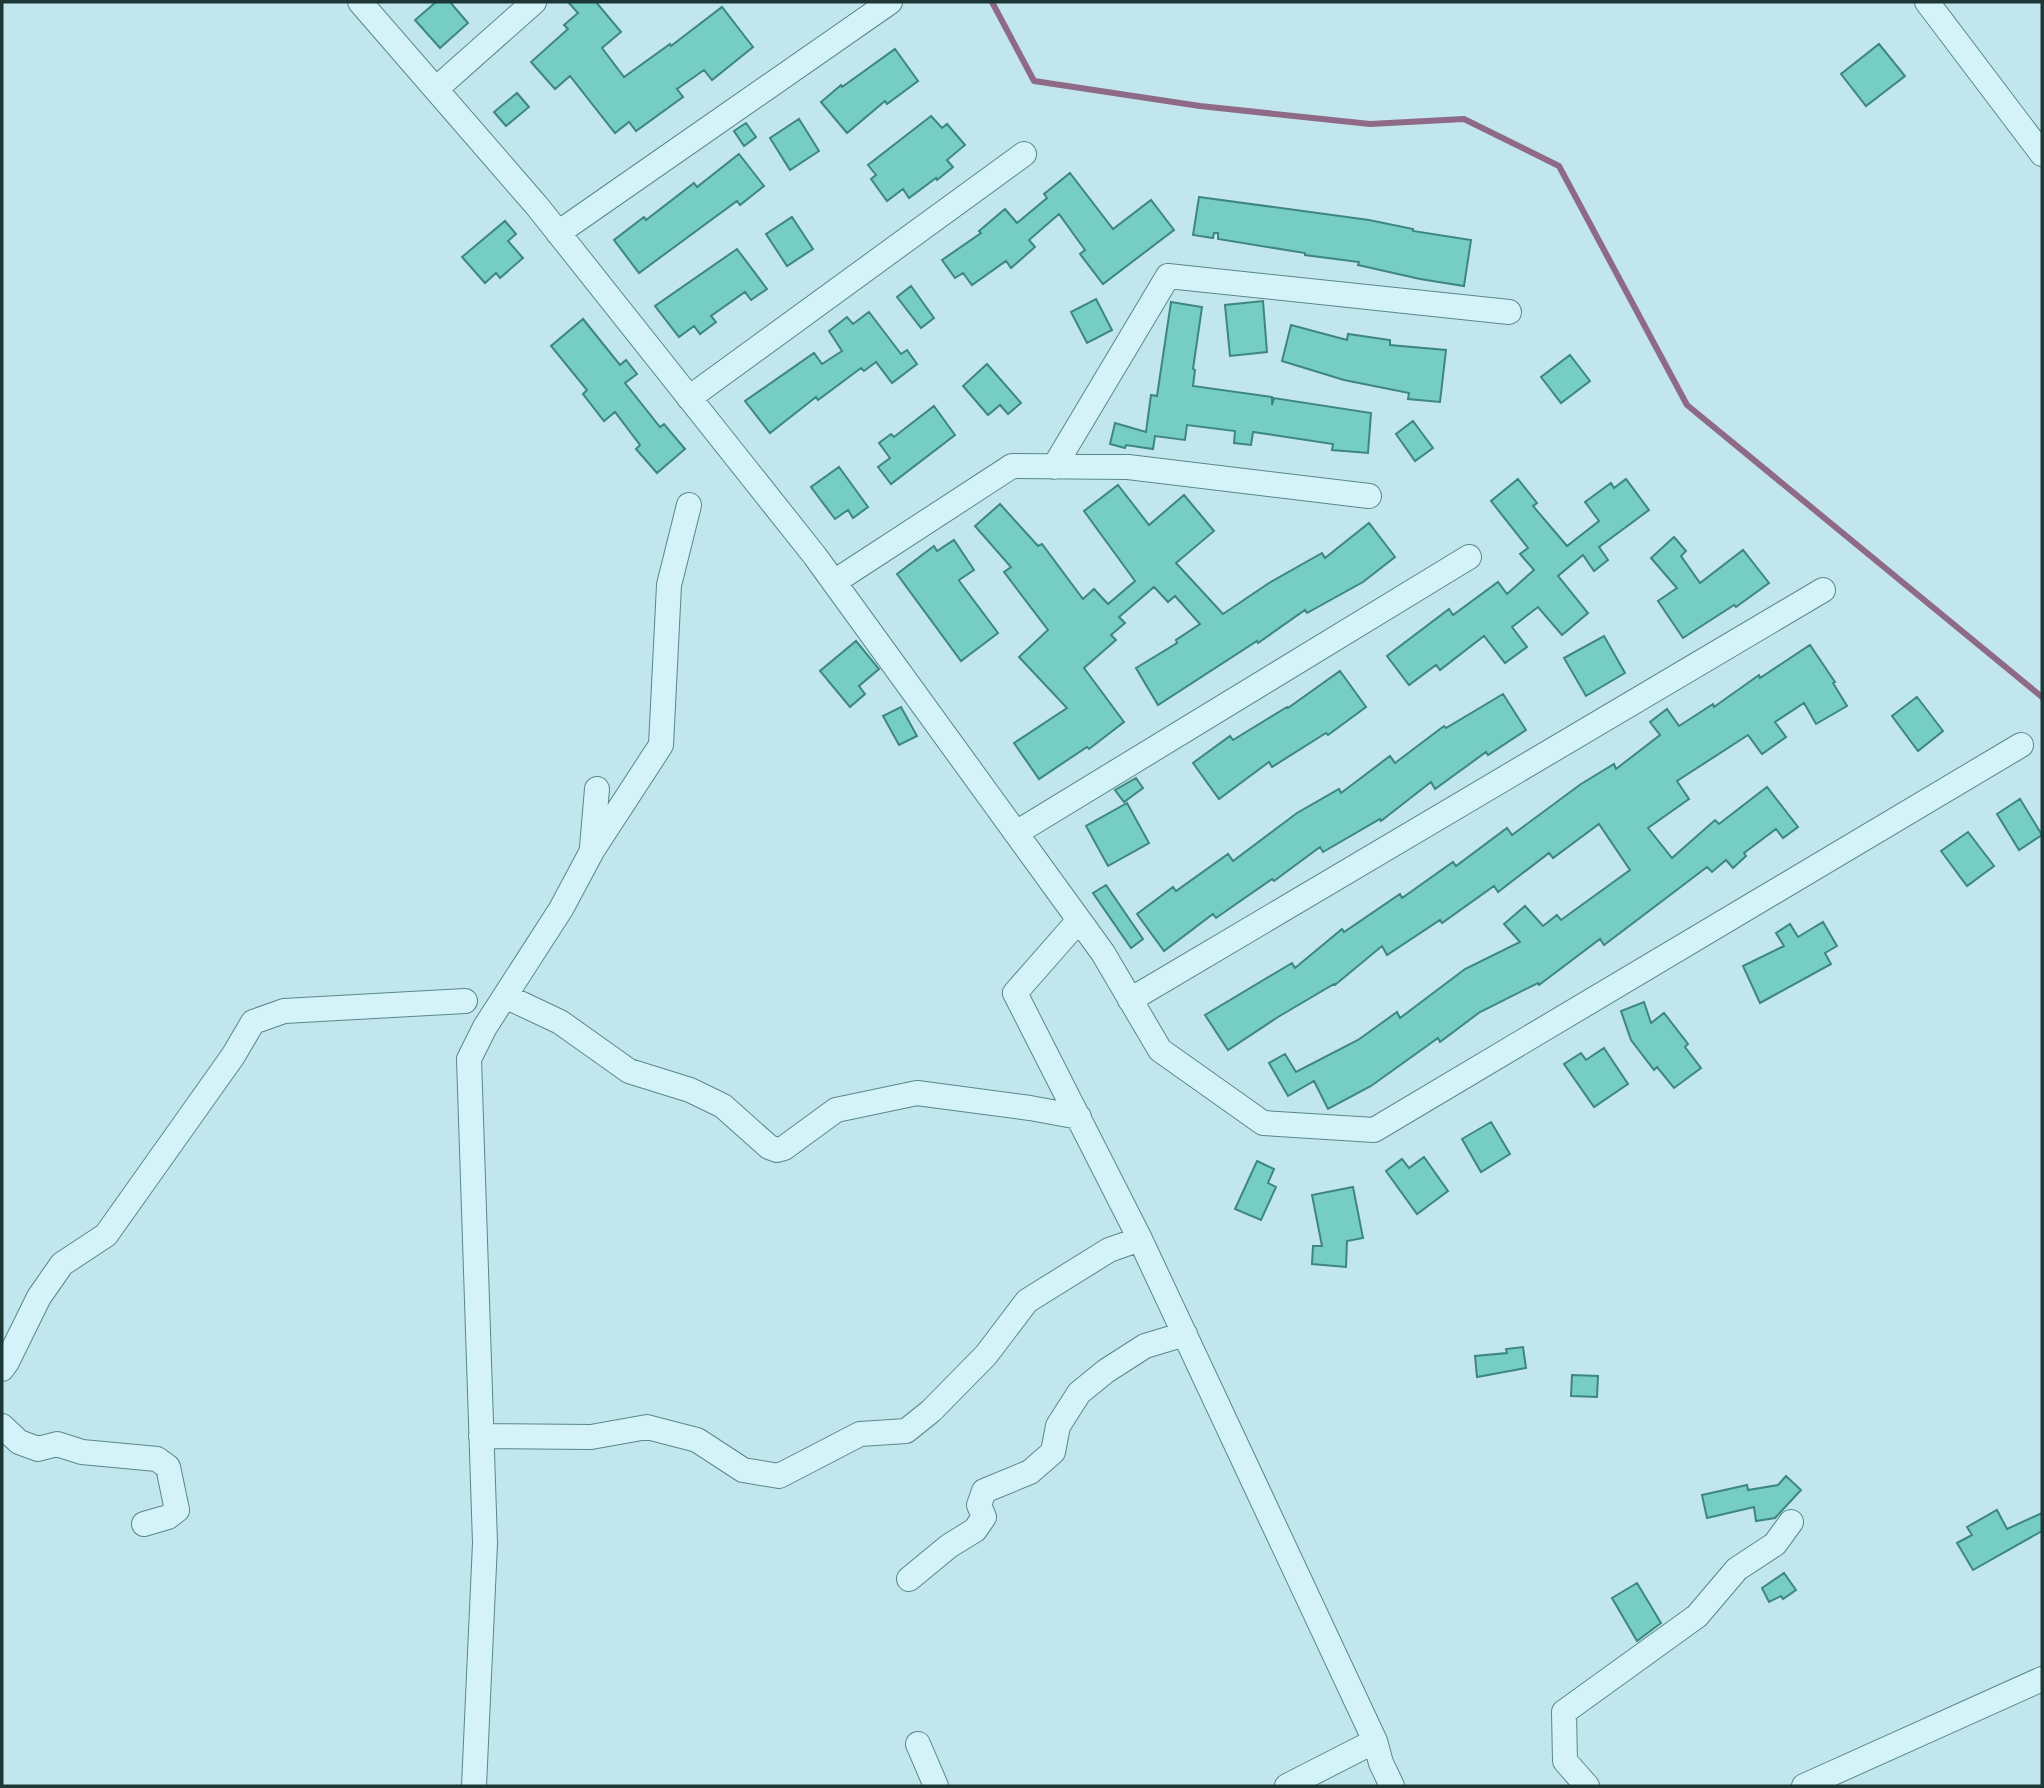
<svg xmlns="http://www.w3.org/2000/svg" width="2044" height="1788" viewBox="0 0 2044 1788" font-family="'Roboto Serif',serif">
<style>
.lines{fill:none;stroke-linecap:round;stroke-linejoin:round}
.stream{stroke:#8f6a86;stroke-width:6}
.building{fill:#76cdc3;stroke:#3e877e;stroke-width:2}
.minor-casing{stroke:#588888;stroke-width:26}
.minor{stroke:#d4f3f9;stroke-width:24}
</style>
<rect width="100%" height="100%" fill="#c1e6ee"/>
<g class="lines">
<path class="stream" d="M992 2 1034 81 1200 106 1370 124 1464 119 1559 166 1687 405 2042 697"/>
</g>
<path class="building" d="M436 2H450L468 23 440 48 415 20Z
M568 2H596L621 32 602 48 624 77 670 44 671 46 722 7 753 47 712 80 704 70 677 89 683 97 636 131 629 122 615 133 570 76 555 89 531 62 568 29 564 25 578 13Z
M1879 44 1905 76 1866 106 1841 74Z
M895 49 918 81 887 104 885 101 847 133 821 102 841 85 842 87Z
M517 93 529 107 506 126 494 112Z
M931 116 942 128 947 124 965 145 947 160 953 167 937 180 936 178 909 198 903 189 887 201 871 179 876 175 868 165Z
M799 119 819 151 790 170 770 138Z
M746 123 756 137 744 146 734 131Z
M739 154 764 186 740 205 737 201 639 273 614 240 644 217 646 220 694 183 697 187Z
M1070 173 1113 229 1151 200 1174 230 1103 284 1080 254 1085 250 1059 214 1029 240 1035 247 1011 268 1006 261 972 285 963 273 955 278 942 260 981 233 979 231 1005 209 1017 223 1047 198 1044 194Z
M1199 197 1369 220 1413 229V231L1471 240 1464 286 1420 279 1358 265 1359 262 1305 255V253L1218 239V233H1214L1213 238 1193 235Z
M792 217 813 249 787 266 766 234Z
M505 221 516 234 508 241 523 258 500 278 496 273 485 283 462 257Z
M737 249 767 289 751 300 745 292 711 316 716 322 700 334 694 326 679 337 655 306Z
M911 286 934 318 921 328 897 297Z
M1096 299 1112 330 1087 343 1071 312Z
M1263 301 1267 352 1230 356 1225 305Z
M1171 302 1202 307 1193 369 1195 370 1193 386 1272 397V405L1274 398 1371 413 1368 453 1332 450 1333 444 1253 432 1251 445 1234 443 1235 431 1187 425 1185 440 1155 436 1153 449 1126 445 1125 448 1110 444 1115 423 1146 432 1151 395 1157 396Z
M869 312 901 354 907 350 917 364 892 383 876 362 864 371 861 368 818 400 816 397 770 433 745 401 814 353 822 364 842 351 829 331 847 317 853 324Z
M583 319 620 365 626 360 637 374 625 383 660 427 664 424 685 449 657 473 636 449 640 445 615 412 604 421 583 394 587 390 551 346Z
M1291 325 1347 340 1348 334 1390 340V345L1446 350 1440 402 1408 399 1409 393 1344 380 1282 361Z
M1570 355 1590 381 1561 403 1541 377Z
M987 364 1021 403 1008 414 1000 405 988 415 963 386Z
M934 406 955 435 891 484 878 467 890 458 879 443 891 434 894 437Z
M1413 421 1433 448 1415 461 1396 434Z
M839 467 868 507 853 518 848 510 835 519 811 487Z
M1518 479 1537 503 1533 506 1567 546 1599 521 1585 502 1611 483 1614 488 1626 479 1649 510 1599 547 1608 560 1594 571 1583 555 1558 576 1588 613 1562 635 1538 607 1512 627 1527 647 1505 663 1484 636 1440 670 1436 665 1409 685 1387 656 1449 609 1453 615 1498 582 1507 594 1534 570 1520 554 1528 548 1491 501Z
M1118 485 1149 525 1184 495 1214 531 1176 563 1223 614 1269 583 1322 553 1325 558 1369 523 1395 557 1363 582 1307 613 1305 610 1258 643 1257 641 1158 705 1136 668 1177 643 1176 640 1200 624 1175 596 1168 602 1154 587 1119 617 1125 623 1111 635 1116 640 1084 668 1124 722 1089 749 1087 747 1039 779 1014 743 1067 708 1019 657 1048 630 1004 572 1011 567 975 526 1000 504 1038 546 1042 544 1083 599 1094 589 1108 604 1135 581 1084 511Z
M1674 537 1686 551 1681 556 1700 583 1743 550 1769 583 1736 607 1734 605 1683 638 1658 601 1677 588 1651 558Z
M954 540 974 570 959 580 960 582 998 633 961 661 897 574 934 546 937 551Z
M1604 636 1625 673 1586 696 1564 658Z
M856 641 879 669 859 686 865 694 850 707 820 671Z
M1810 645 1835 682 1833 683 1847 706 1816 724 1804 703 1775 722 1786 737 1762 754 1748 735 1677 781 1689 799 1648 828 1672 858 1715 820 1719 824 1767 787 1798 827 1783 838 1776 829 1744 853 1746 856 1733 868 1726 860 1712 872 1707 867 1604 945 1600 939 1539 985 1538 983 1480 1012 1440 1042 1438 1038 1371 1086 1328 1109 1314 1081 1288 1096 1269 1063 1285 1054 1296 1072 1358 1040 1397 1012 1400 1018 1465 969 1520 942 1504 924 1525 906 1543 926 1557 915 1561 920 1630 870 1599 824 1553 858 1549 853 1498 892 1494 886 1442 923 1440 920 1387 955 1382 946 1335 985 1334 984 1278 1017 1228 1050 1205 1015 1292 963 1295 968 1342 929 1344 932 1400 894 1402 898 1453 862 1456 866 1507 828 1512 835 1581 784 1614 764 1616 769 1660 735 1650 722 1667 709 1679 726 1713 704 1714 707 1759 675 1760 678Z
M1340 671 1366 707 1328 735 1326 733 1272 767 1269 762 1219 799 1193 763 1230 736 1233 740 1287 707 1288 708Z
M1503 694 1526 730 1488 755 1486 752 1435 789 1431 782 1381 821 1380 819 1323 852 1320 847 1274 881 1272 879 1216 918 1213 914 1164 951 1137 914 1173 887 1176 891 1228 854 1233 861 1297 813 1339 789 1341 793 1390 756 1395 763 1444 726 1446 728Z
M1917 697 1943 731 1918 751 1892 716Z
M901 707 917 736 899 745 883 716Z
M1136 778 1143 788 1124 802 1115 790Z
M2020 799 2042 835 2019 850 1997 814Z
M1127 803 1149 843 1108 866 1086 826Z
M1968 832 1994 866 1967 886 1941 851Z
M1106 885 1143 939 1131 948 1093 893Z
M1823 922 1837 946 1825 953 1831 964 1760 1003 1743 966 1784 946 1776 933 1790 924 1798 937Z
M1644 1002 1651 1023 1664 1013 1688 1044 1685 1047 1701 1068 1674 1088 1657 1067 1654 1070 1631 1040 1621 1011Z
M1604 1048 1628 1084 1594 1107 1564 1064 1581 1053 1586 1060Z
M1491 1122 1510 1154 1481 1172 1462 1139Z
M1424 1157 1448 1191 1417 1214 1386 1171 1402 1159 1409 1168Z
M1257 1161 1274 1169 1268 1183 1276 1187 1261 1220 1235 1209Z
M1353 1187 1363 1238 1347 1241 1346 1267 1312 1264 1313 1246H1322L1312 1195Z
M1523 1347 1526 1368 1477 1377 1475 1356 1507 1353 1506 1349Z
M1572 1375 1598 1376 1597 1397 1571 1396Z
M1786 1476 1801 1490 1775 1518 1756 1521 1754 1507 1707 1518 1702 1495 1747 1485 1748 1490 1778 1485Z
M1997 1510 2007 1529 2042 1513V1531L1973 1570 1957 1543 1972 1535 1967 1527Z
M1784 1573 1796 1590 1783 1599 1781 1596 1769 1602 1762 1588Z
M1637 1583 1661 1623 1637 1641 1612 1598Z"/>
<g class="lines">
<g class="minor-casing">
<path id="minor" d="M360 2 537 206 815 556 1103 953 1160 1050 1263 1123 1374 1130 2021 745
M1927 2 2042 154
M436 89 534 2
M558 233 890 2
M689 398 1024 154
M1054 467 1168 276 1509 312
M834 582 1012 466 1128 467 1369 496
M1016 833 1469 557
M592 847 597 789
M1079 920 1015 993 1140 1239 1375 1741 1381 1763 1392 1786
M505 996 560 1022 629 1071 690 1090 723 1106 769 1147 777 1150 784 1148 836 1110 917 1093 1030 1108 1079 1117
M1130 1000 1823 590
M2 1369 7 1362 39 1297 62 1264 106 1235 233 1056 253 1022 284 1011 465 1001
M2 1426 19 1442 38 1449 57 1444 82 1452 157 1459 168 1467 177 1510 168 1517 144 1524
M481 1436 591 1437 647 1427 697 1440 743 1470 779 1476 860 1434 906 1431 931 1411 986 1355 1027 1301 1109 1250 1140 1239
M909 1579 949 1546 975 1530 984 1517 979 1505 984 1491 1030 1472 1053 1452 1058 1426 1079 1393 1106 1371 1145 1346 1185 1334
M918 1744 936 1786
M474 1786 485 1543 469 1059 485 1027 561 909 592 851 661 745 669 585 689 505
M1287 1786 1375 1741
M1587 1786 1565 1761 1564 1712 1697 1616 1737 1569 1775 1544 1791 1522
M1804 1786 2042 1679"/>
</g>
<use href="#minor" class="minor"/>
</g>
<rect width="2044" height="1788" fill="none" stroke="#1d3736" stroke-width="7"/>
</svg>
